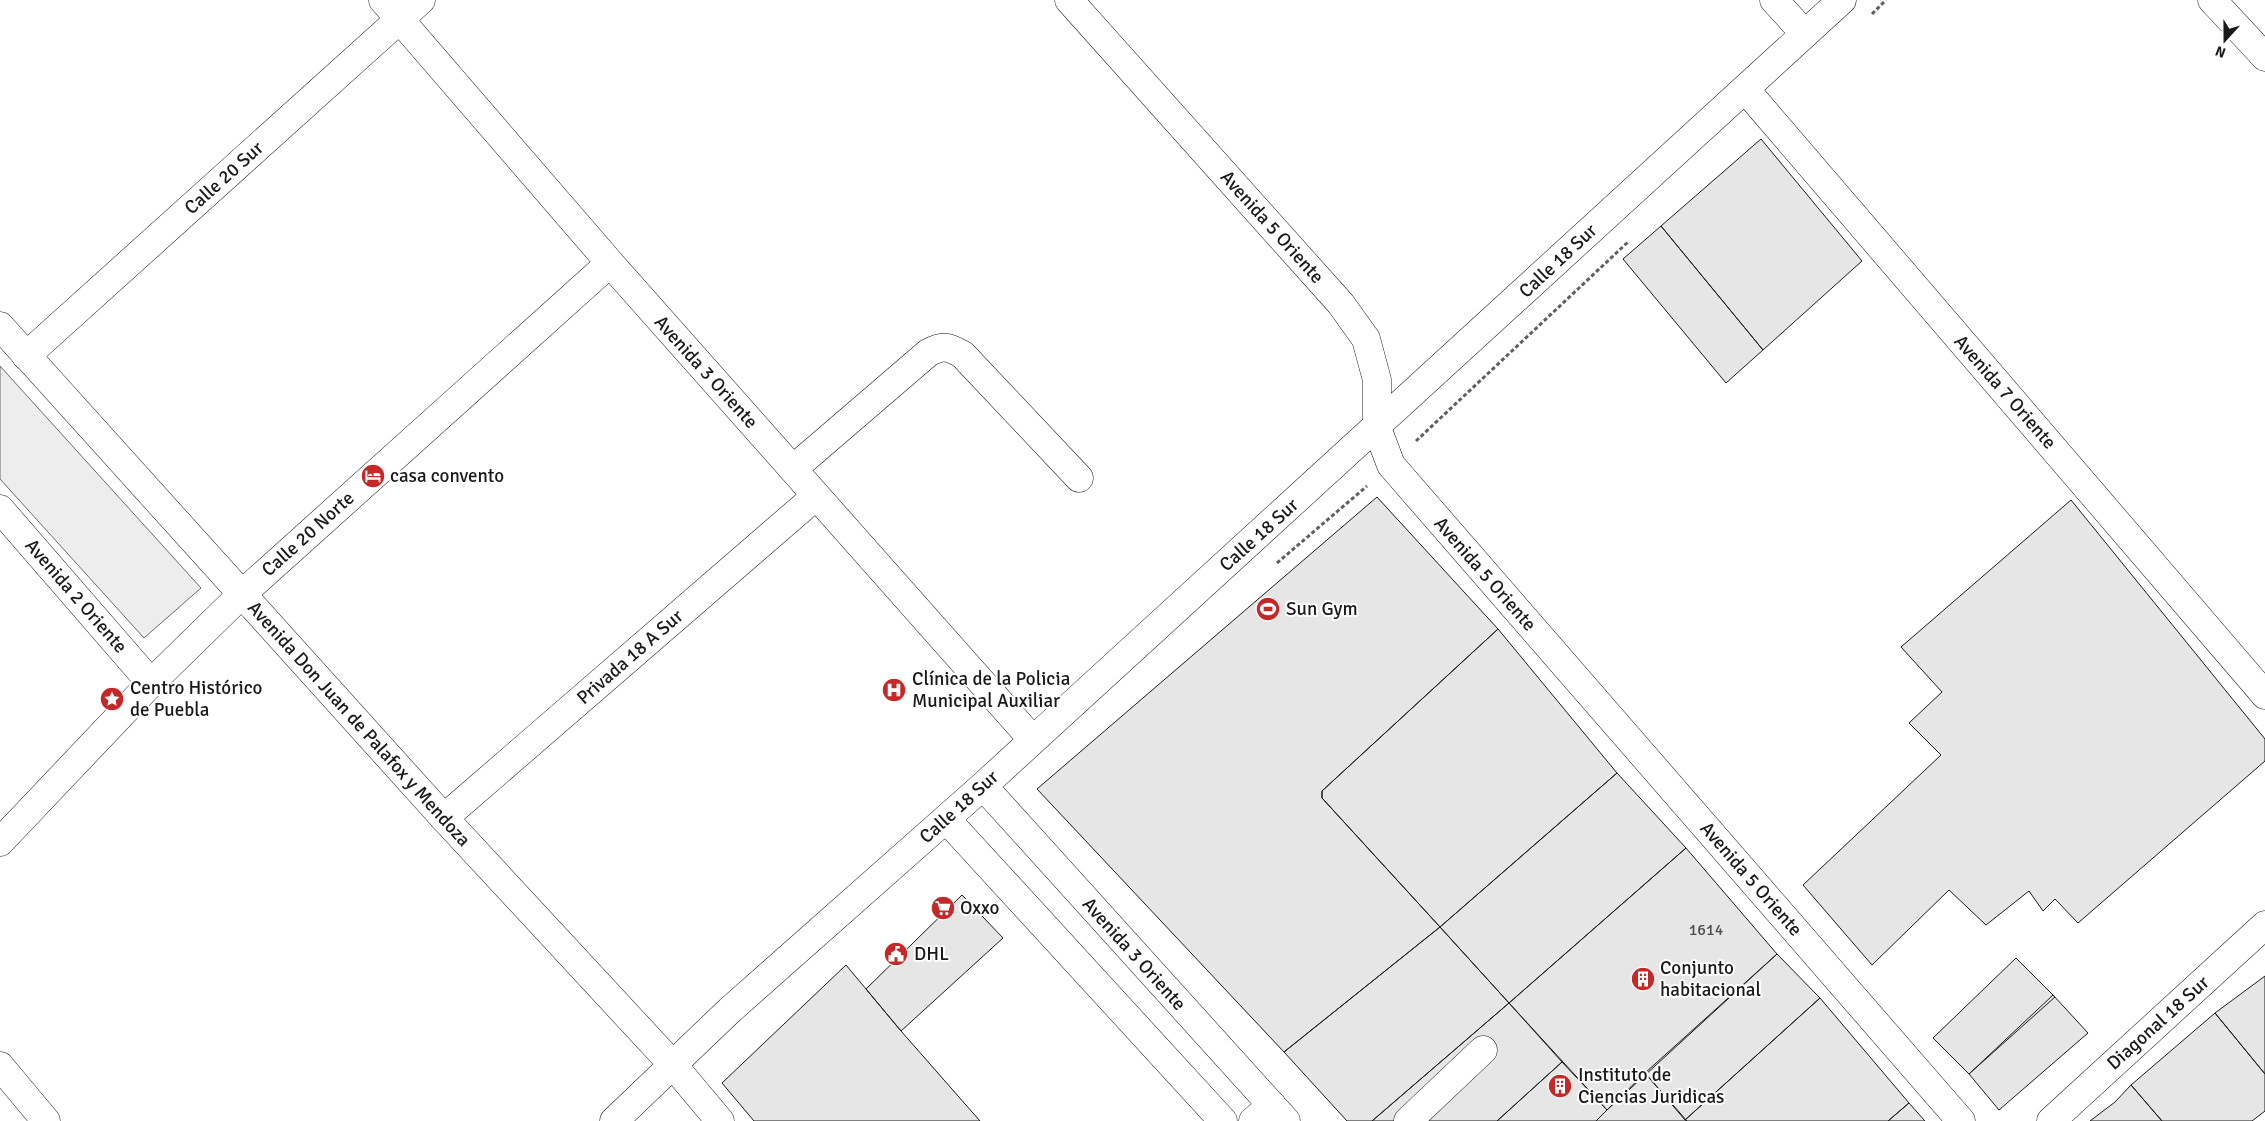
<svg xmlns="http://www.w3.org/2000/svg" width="2265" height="1121" viewBox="0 0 2265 1121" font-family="Signika,sans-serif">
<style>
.built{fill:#ededed;stroke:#6a6a6a}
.building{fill:#e6e6e6;stroke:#1a1a1a}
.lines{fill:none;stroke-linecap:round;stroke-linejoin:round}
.minor-casing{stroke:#1a1a1a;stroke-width:29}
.major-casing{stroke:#1a1a1a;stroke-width:29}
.path{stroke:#5f5f5f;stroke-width:3;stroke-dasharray:4 2.5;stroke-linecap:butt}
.minor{stroke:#fff;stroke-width:28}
.major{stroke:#fff;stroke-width:28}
.labels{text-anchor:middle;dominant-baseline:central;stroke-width:4;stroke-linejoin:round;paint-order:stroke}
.number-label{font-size:16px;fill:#4d4d4d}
.street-label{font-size:19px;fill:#1a1a1a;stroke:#fff}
.poi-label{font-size:19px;fill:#1a1a1a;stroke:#fff;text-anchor:start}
</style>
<rect width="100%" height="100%" fill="#fff"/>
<path class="built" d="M0 366 201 588 144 638 0 479Z"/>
<path class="building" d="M1761 139 1862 261 1763 350 1661 226Z
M1661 226 1763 350 1726 383 1623 259Z
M1377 497 1498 629 1322 791V798L1440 927 1284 1052 1037 789Z
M2071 500 2265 739V761L2078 923 2055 899 2043 911 2029 891 1986 925 1949 890 1872 965 1803 885 1941 755 1909 723 1942 692 1901 647Z
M1498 629 1617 773 1440 927 1322 798V791Z
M1617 773 1686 848 1509 1003 1440 927Z
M1686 848 1777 954 1607 1110 1509 1003Z
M962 895 1003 938 901 1031 866 989Z
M1440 927 1509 1003 1372 1121H1347L1284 1052Z
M1777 954 1820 998 1685 1120 1645 1073Z
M2016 958 2055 997 1969 1074 1933 1038Z
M846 965 901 1031 980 1121H754L722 1083Z
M2265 976V1074L2215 1013Z
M2053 995 2088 1033 1999 1110 1969 1074Z
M1820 998 1909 1103 1888 1121H1687L1685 1120Z
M1509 1003 1562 1062 1497 1121H1372Z
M2215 1013 2265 1074V1111L2252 1121H2162L2131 1085Z
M1562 1062 1607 1110 1596 1121H1497Z
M1645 1073 1687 1121H1596L1607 1110Z
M2131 1085 2162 1121H2090L2115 1102Z
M1909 1103 1925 1121H1888Z"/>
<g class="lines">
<g class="minor-casing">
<path id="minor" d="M383 0 610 263 1033 740
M1069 0 1341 304 1366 339 1377 380V428L1391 465 1961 1121
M1774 0 1805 34
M2212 0 2265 57
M1745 89 2265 695
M26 356 421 0
M793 469 928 353C943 345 948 346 963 355L1079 478
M0 509 151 683
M983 786 1286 1121
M444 818 816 496
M946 819 1223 1121
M0 842 151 683 242 594 610 263
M0 1066 46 1121
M614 1121 730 1010 983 786 1842 0
M1253 1121 1272 1105
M1408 1121 1483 1050
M2051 1121 2265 925"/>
</g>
<g class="major-casing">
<path id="major" d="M0 326 444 818 673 1065 720 1121"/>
</g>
<path class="path" d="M1872 14 1886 0
M1416 441 1628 242
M1277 563 1367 486"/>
<use href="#minor" class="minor"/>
<use href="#major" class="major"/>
</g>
<defs>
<g id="hotel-disc" transform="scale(1.25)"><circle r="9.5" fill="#c62828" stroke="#fff"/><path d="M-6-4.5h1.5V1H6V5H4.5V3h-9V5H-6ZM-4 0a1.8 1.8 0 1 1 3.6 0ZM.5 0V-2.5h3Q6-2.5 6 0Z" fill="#fff"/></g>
<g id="stadium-disc" transform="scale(1.25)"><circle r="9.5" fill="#c62828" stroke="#fff"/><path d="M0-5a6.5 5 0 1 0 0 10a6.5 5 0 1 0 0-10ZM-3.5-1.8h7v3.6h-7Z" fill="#fff"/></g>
<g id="hospital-disc" transform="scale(1.25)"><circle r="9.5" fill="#c62828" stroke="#fff"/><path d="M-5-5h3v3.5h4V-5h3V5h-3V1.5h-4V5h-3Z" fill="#fff"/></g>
<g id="sight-disc" transform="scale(1.25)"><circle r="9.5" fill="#c62828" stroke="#fff"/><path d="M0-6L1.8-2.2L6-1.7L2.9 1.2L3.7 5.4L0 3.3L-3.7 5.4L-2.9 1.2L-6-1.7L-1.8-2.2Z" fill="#fff"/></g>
<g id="supermarket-disc" transform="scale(1.25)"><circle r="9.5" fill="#c62828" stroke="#fff"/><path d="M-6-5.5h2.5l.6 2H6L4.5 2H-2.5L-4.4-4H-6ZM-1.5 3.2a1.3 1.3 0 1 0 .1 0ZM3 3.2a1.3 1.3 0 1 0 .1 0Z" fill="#fff"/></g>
<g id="civic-disc" transform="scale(1.25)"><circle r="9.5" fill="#c62828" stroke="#fff"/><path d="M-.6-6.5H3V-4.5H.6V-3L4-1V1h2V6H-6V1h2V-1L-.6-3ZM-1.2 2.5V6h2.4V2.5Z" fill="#fff"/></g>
<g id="building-disc" transform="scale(1.25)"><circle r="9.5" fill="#c62828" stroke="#fff"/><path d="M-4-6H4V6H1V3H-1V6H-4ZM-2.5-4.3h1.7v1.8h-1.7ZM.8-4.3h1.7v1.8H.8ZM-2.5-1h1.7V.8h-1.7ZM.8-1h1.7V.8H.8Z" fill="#fff"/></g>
</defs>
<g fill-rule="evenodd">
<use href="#hotel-disc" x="373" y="476"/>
<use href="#stadium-disc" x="1268" y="609"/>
<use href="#hospital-disc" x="894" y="690"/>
<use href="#sight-disc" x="112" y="699"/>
<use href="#supermarket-disc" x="943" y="908"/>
<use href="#civic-disc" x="896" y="954"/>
<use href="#building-disc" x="1643" y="979"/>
<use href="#building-disc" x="1560" y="1086"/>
</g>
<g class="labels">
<g class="number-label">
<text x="1706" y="930">1614</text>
</g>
<g class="street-label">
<text transform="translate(224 178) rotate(-42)">Calle 20 Sur</text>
<text transform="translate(1272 227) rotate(48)">Avenida 5 Oriente</text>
<text transform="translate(1558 261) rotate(-43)">Calle 18 Sur</text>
<text transform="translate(706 372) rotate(48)">Avenida 3 Oriente</text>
<text transform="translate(2005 392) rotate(49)">Avenida 7 Oriente</text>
<text transform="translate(308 534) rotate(-42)">Calle 20 Norte</text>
<text transform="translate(1259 535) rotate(-42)">Calle 18 Sur</text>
<text transform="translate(1485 574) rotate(49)">Avenida 5 Oriente</text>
<text transform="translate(76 596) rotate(49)">Avenida 2 Oriente</text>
<text transform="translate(630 657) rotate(-41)">Privada 18 A Sur</text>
<text transform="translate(359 724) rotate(48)">Avenida Don Juan de Palafox y Mendoza</text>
<text transform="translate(959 807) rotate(-42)">Calle 18 Sur</text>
<text transform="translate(1751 879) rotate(49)">Avenida 5 Oriente</text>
<text transform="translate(1134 954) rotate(48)">Avenida 3 Oriente</text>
<text transform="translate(2158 1023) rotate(-42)">Diagonal 18 Sur</text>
</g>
<g class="poi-label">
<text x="390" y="476">casa convento</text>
<text x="1286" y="609">Sun Gym</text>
<text x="912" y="679">Clínica de la Policia<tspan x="912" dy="22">Municipal Auxiliar</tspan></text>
<text x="130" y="688">Centro Histórico<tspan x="130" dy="22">de Puebla</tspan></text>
<text x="960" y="908">Oxxo</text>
<text x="914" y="954">DHL</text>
<text x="1660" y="968">Conjunto<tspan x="1660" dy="22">habitacional</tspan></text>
<text x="1578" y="1075">Instituto de<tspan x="1578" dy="22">Ciencias Juridicas</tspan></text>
</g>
</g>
<g transform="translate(2225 40) rotate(201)" stroke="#ffffff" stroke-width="4" paint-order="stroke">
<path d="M0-4L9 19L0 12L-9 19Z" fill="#1a1a1a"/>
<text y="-8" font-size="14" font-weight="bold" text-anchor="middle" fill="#1a1a1a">N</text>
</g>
</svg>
